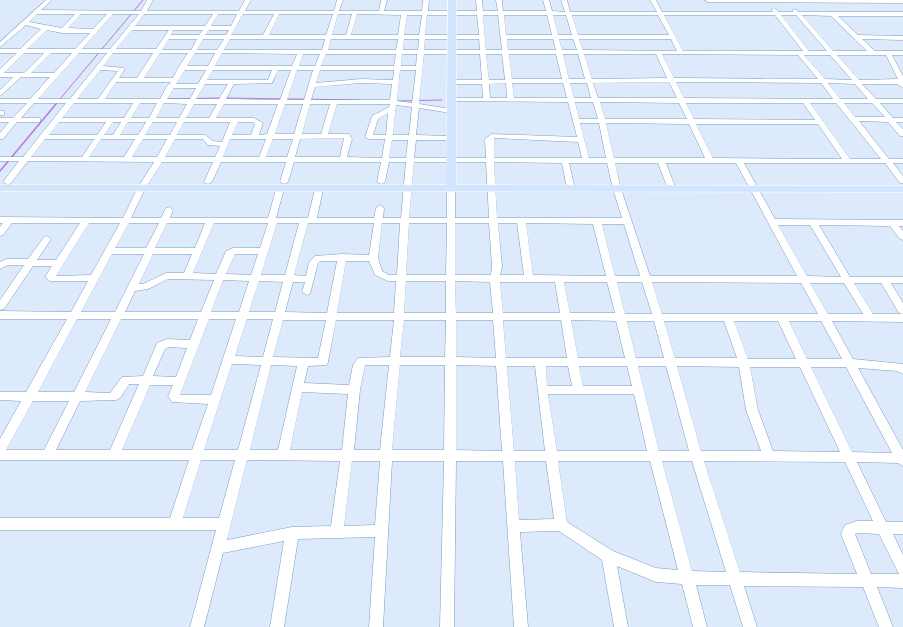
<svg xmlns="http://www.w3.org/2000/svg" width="903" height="627" viewBox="0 0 903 627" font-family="Lora,serif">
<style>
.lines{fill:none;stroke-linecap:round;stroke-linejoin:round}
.stream-far1{stroke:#b67ad6;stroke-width:1}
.stream{stroke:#b67ad6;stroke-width:1.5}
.minor-casing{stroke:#7b9bc1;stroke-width:1}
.major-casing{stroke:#fff;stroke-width:1}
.minor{fill:#fff;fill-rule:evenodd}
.major{fill:#d1e5fe;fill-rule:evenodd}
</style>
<rect width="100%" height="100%" fill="#ddeafb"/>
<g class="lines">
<path class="stream-far1" d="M225 98 361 100
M165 99 221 98
M397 101 442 100
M55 105 143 0"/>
<path class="stream" d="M0 171 56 104"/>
<g class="minor-casing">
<path id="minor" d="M46 0H52L41 10 141 11 147 0H153L147 11H239L245 0H251L245 11H334L337 0H343L339 11H379L381 0H387L384 11H422L423 0H429L428 11H477L476 0H482L483 11H498L496 0H502L503 11H546L543 0H549L552 11 565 12 561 0H567L570 12H657L650 0H656L662 12H773L771 10 774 8 779 12H793V10L795 9 799 12H903V16H838L858 35 903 36V40L862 39 875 51H903V55H892L903 76V88L897 84H862L876 99H903V103H880L893 118H903V122H896L903 129V136H900L888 122 859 121 889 159H903V163H893L903 176V183H900L885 163H744L775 219 903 220V226H899L903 231V240L900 239 890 226 819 225 850 277H903V283H891L903 303V322L832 321 853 359 903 364V374L897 371 858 368 903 450V466L898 463 857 462 886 522H903V534H893L903 555V588L877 587 893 627H879L863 587 744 586 757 627H743L730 585H696L707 627H693L682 584 656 582 617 566 628 627H614L602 560 559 531 520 532 528 627H514L503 461H456L454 627H440L444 461H392L383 627H369L375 537 298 539 284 627H270L284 541 223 553 204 627H190L216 530H0V518H170L189 460H0V439L21 401 0 400V392H26L67 319H0V311L71 312 88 281H50L45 277 52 266H33L4 309 0 310V300L24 265H8L0 269V262L6 259H28L44 237 47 236 51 239 37 260H56L80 223H12L3 235 0 236V227L3 223H0V217L123 218 137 189 154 162 28 161 10 184H7L3 182 19 161H0V157H23L66 103H34L21 118H40V122H17L3 139H0V133L9 122H0V118H13L27 103H0V99H30L50 77H21L0 96V90L13 77H0V69L17 53H0V49H20L41 29 26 25 0 47V42ZM37 14H75L62 28 29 22ZM81 14H107L93 29 68 28ZM113 14H139L110 49H82ZM144 14H213L205 26H135ZM218 14H237L231 26H211ZM243 14H274L263 35H231ZM279 14H333L326 35H269ZM338 14H352L346 35H332ZM357 14 401 15 398 35H351ZM407 15H422L419 35H404ZM427 15H477L479 35H425ZM483 15H498L502 50H486ZM504 15H547L552 35H506ZM553 15H566L572 35H558ZM572 15H658L669 35H578ZM664 15H775L803 51H683ZM781 15H796L827 51H809ZM802 15 831 16 867 51H833ZM47 30 62 33H90L75 49H27ZM132 30H169L156 49H116ZM173 30H203L199 35H171ZM209 30H229L226 35H205ZM169 39H197L191 50H162ZM203 39H224L217 50H197ZM230 39H325L322 50H224ZM331 39H398L396 50H328ZM404 39H419L418 50H403ZM425 39H479L480 50H424ZM507 39H553L556 50H508ZM559 39H573L577 50H562ZM579 39H671L677 51 583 50ZM24 53H44L24 73H4ZM51 53H72L54 73H31ZM79 53H107L70 99H38ZM113 53H153L137 78H119L125 69 124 68 103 66ZM160 53H188L178 68 173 78H144ZM195 53H215L208 66H187ZM222 53 297 54 292 66H215ZM303 54H320L315 66H299ZM326 54H396L394 66H321ZM402 54H417L416 66H401ZM424 54H480L482 80H451L448 82 451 84H482L483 98H451L449 99V101L568 102 577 137 492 134 485 139 486 158H414L416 140H451L455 138 451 136 416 135 419 108 451 113 455 111 451 109 419 104ZM486 54H502L505 80H489ZM509 54H556L562 79H512ZM563 54H578L585 79H569ZM584 54H656L667 78 592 79ZM662 54 798 55 818 79 674 78ZM804 55H830L852 80 825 79ZM837 55H886L898 79 859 80ZM100 70 118 71 98 99H77ZM185 70H206L198 84H176ZM213 70H272L268 80H207ZM278 70H291L280 100 226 99 234 84 272 83ZM297 70H313L304 100H287ZM320 70H394L393 80 361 79 316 83ZM400 70H416L412 103 397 101ZM116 82H171L167 86 160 99H105ZM669 82 677 98H598L593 83ZM676 82 821 83 833 99 684 98ZM361 83 392 84 390 100H311L315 87ZM506 83 507 98H490L489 84ZM512 83H563L567 98H514ZM570 83H587L591 98H574ZM828 83 855 84 868 99H840ZM205 84H228L219 99H196ZM174 88H196L190 99H167ZM575 102H593L598 119H579ZM600 102 679 103 687 119H605ZM74 103H133L124 118H62ZM140 103H157L149 118H131ZM164 103 187 104 179 118H156ZM686 103H803L815 120 694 119ZM810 103H836L881 159H850ZM844 103H872L885 117H855ZM194 104H217L209 118H186ZM224 104H278L267 134 259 135 263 123 254 118H216ZM285 104H303L294 134H275ZM310 104H330L321 134H302ZM337 104H390L389 107 372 116 365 137 369 139H385L382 158 347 157 352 139 349 134H328ZM396 105 412 107 409 135H393ZM388 113 386 135H373L378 119ZM59 122H106L97 135H49ZM113 122H121L113 135H104ZM128 122H146L138 135H120ZM153 122H177L170 135H145ZM184 122H230L222 142 213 141 205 135H177ZM238 122H253L255 124 251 135H232ZM580 123H599L606 158H589ZM606 123 689 124 705 158H614ZM696 124H818L842 159 713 158ZM344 138 340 157H295L300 139ZM494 138 578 142 582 158H494ZM45 139H94L82 157H31ZM101 139H135L124 157H89ZM143 139H167L157 157H132ZM175 139H203L208 145 220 146 215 157H165ZM230 139H266L259 157H223ZM273 139H293L287 157H266ZM392 140H408L406 158H389ZM162 162H213L204 182 208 184 212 182 221 162H286L280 182 284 184 288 182 294 162H381L377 182 381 184 385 182 389 162H406L401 218H383L384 208 380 205 376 208 374 218H317L323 189 319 187 315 189 308 218H276L284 189 280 187 276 189 268 218H170L173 210 169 207 166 208 161 218H131L145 189ZM414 162H486L489 218H455V188L451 186 447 188V218H409ZM494 162 562 163 567 189 571 191 575 189 569 163H607L613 189 622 218H497ZM615 163H658L668 189 672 191 676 189 666 163H736L797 276H650L621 189ZM89 223H120L91 275 56 276ZM129 223H159L146 248H115ZM167 223H205L195 248H155ZM214 223H268L260 248H233L226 251 216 274 193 273ZM277 223H299L285 275H261ZM308 223H374L369 255 342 254 315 256 309 262 306 276 294 275ZM382 223H400L397 275H389L382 271 378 258ZM409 223H447L446 275H406ZM455 223H489L492 266 491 275H455ZM498 223H517L524 275H500L502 266ZM526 223 593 224 606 276 533 275ZM602 224H624L640 276H615ZM778 225H810L841 277 807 276ZM112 254H144L115 312H81ZM153 254H192L184 273H166L143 284H139ZM235 254H258L251 275 226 274ZM320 261H337L327 313 285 312 293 282H305L302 292 307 295 310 294 318 263ZM346 261H369L375 275 388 281H396L394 313H337ZM168 279 214 280 201 312H125L135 291 148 289ZM223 280 249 281 239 312H211ZM259 281 283 282 275 312H249ZM406 281H446V313H404ZM455 281 490 282 493 313H456ZM500 282H555L560 313H503ZM564 282H607L615 313H570ZM617 282H642L652 314H625ZM652 282 801 283 818 314H662ZM810 283H844L863 314H828ZM854 283H881L899 313 903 314H873ZM77 319H111L74 392H38ZM121 319H198L190 340 167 339 157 343 143 376 122 377 110 393 85 392ZM209 319H236L211 395H180ZM247 319H273L263 357 235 356ZM283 320H326L318 358 273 357ZM336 320H394L390 357 358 358 353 365 349 385 304 383 308 366 327 365 328 362ZM404 320H446L445 357H400ZM456 320H493L496 358 456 357ZM503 320H561L567 358H506ZM571 320 616 321 625 358H578ZM627 321H654L664 358H636ZM664 321H724L737 358H675ZM734 321H778L796 359H748ZM789 321H821L842 359H807ZM168 347 187 348 176 377 153 376 165 349ZM232 364 261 365 238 450H204ZM271 365 297 366 278 450H250ZM365 365H389L380 450H354L360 390ZM400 365H445L444 450H392ZM456 365 496 366 502 451 456 450ZM507 366H535L545 451H514ZM546 366H568L572 386H547ZM579 366H627L632 386H583ZM638 366H666L689 451H659ZM677 366 739 367 746 410 761 451H701ZM750 367H800L840 452 773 451 758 410ZM811 367H846L892 453 852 452ZM129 384H139L110 450H56L80 401 116 400 121 397ZM150 385H173L168 396 172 402 208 404 192 450H122ZM302 392 348 394 342 450H290ZM548 394H634L647 451H557ZM33 401H69L44 450H6ZM201 460H235L219 518H183ZM247 460 340 461 331 526 292 527 227 540ZM352 461H380L375 525 344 526ZM515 461H546L554 519 519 520ZM558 461H650L678 570 656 568 613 551 567 522ZM662 461H692L726 572 692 571ZM704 461 845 462 873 521H857L845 525 841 534 857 574 740 572ZM857 533 879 534 899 574H871L855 534Z
M705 0H903V3L708 2Z
M0 111H4V115H0Z"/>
</g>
<g class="major-casing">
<path id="major" d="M448 0H456V185L903 186V192L0 191V185H446Z"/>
</g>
<use href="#minor" class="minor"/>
<use href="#major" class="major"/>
</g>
</svg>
